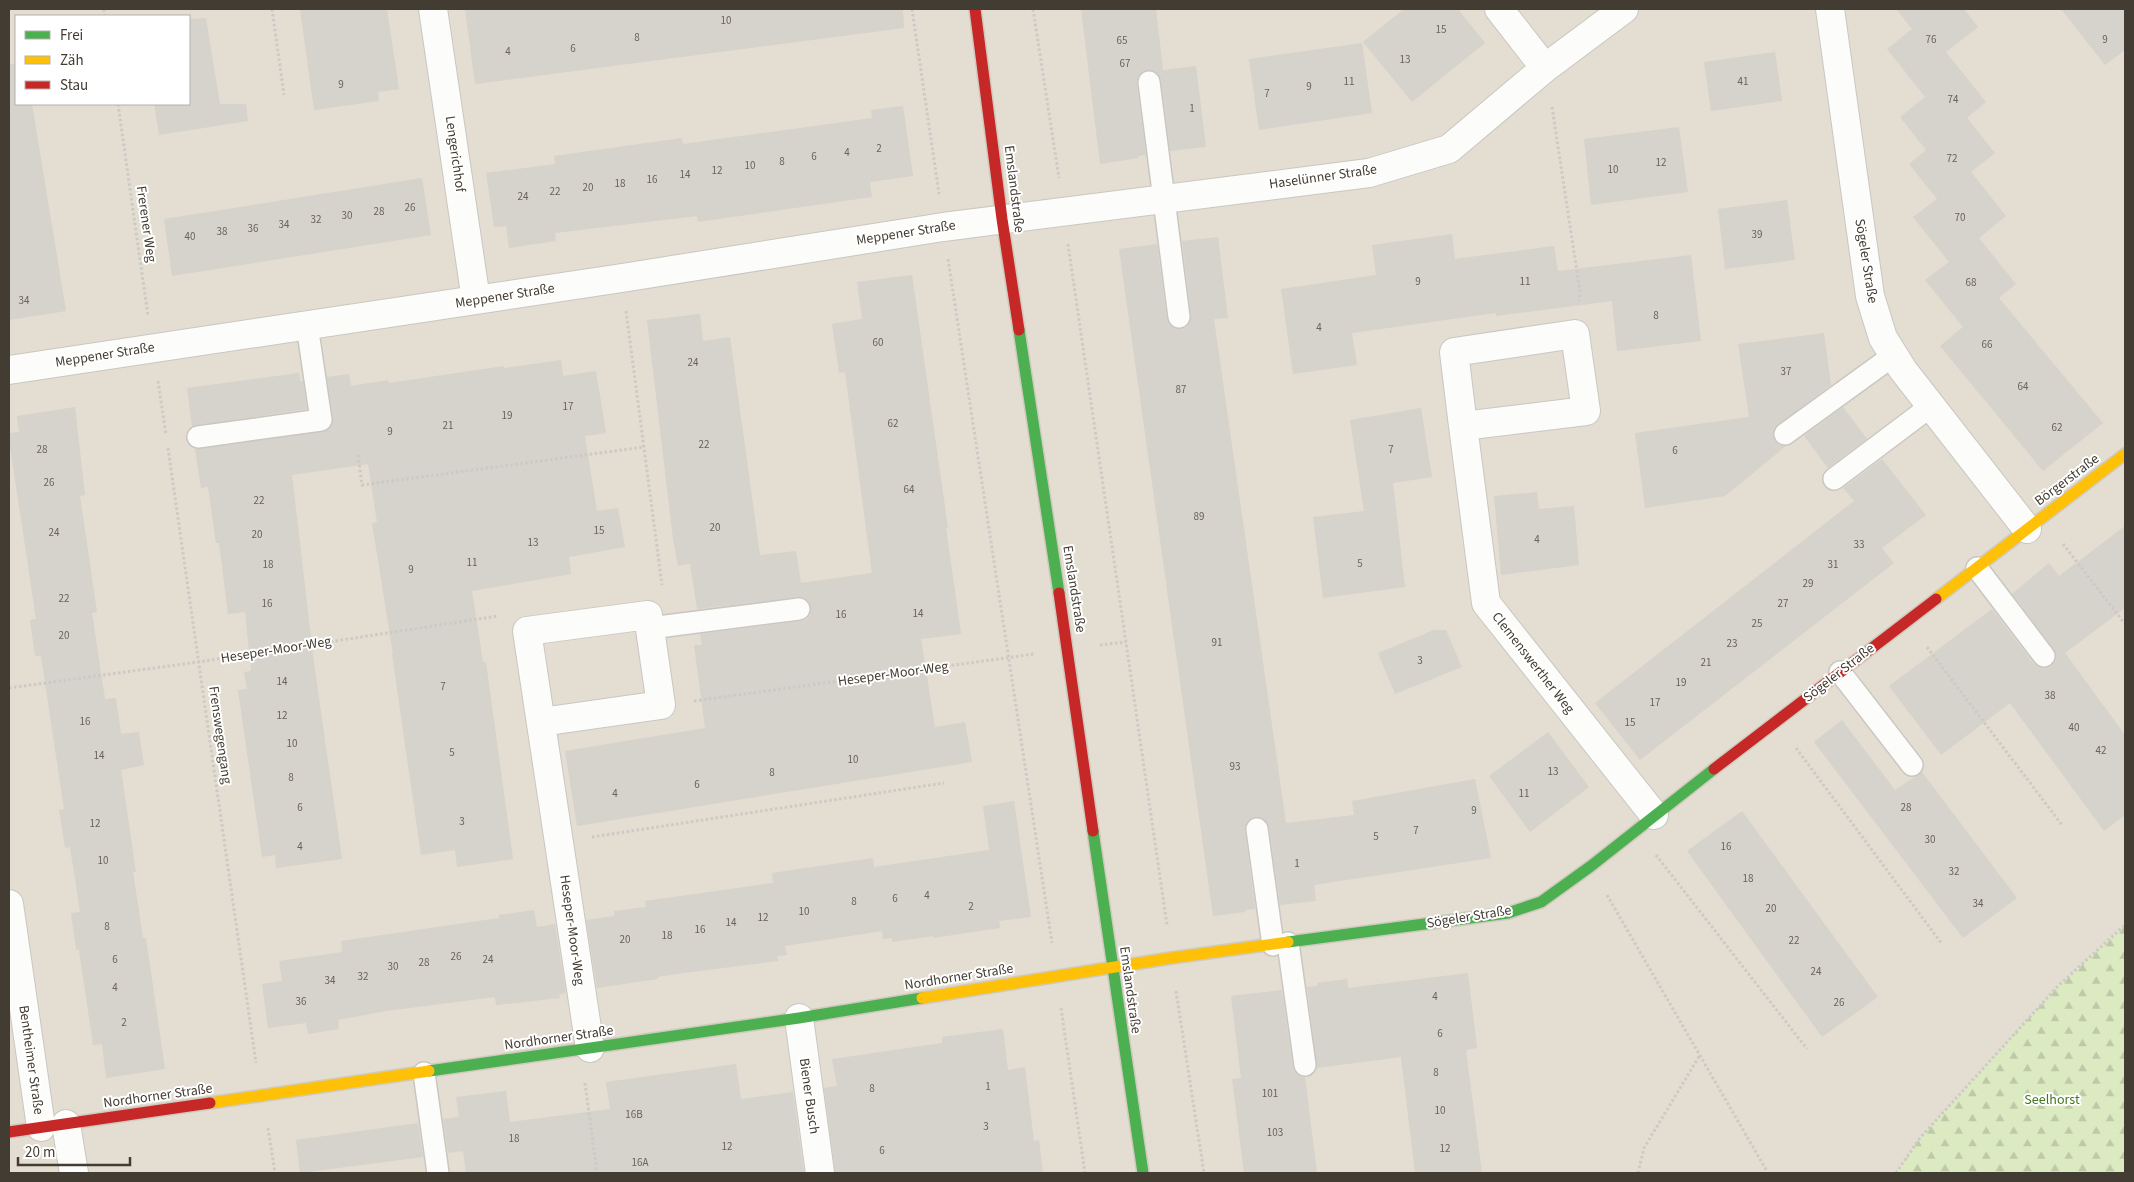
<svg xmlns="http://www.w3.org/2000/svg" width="2134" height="1182" viewBox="0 0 2134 1182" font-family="'Source Sans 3',sans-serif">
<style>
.residential{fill:#e3ddd2;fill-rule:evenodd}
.forest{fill:url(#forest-firs)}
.building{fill:#d6d2cc}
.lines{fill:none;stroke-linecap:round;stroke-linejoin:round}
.lane-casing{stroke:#cac7c1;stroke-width:24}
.street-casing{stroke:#cac7c1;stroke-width:30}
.fast-casing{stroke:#cfcabd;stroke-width:14}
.slow-casing{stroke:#cfcabd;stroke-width:14}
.jam-casing{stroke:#cfcabd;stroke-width:14}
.path{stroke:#cccac5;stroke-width:3;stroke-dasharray:2.5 2.5;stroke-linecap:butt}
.lane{stroke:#fcfcfb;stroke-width:21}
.street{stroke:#fcfcfb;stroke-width:28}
.fast{stroke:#4caf50;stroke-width:11}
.slow{stroke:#ffc107;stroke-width:11}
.jam{stroke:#c62828;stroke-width:11}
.labels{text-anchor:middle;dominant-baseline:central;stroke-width:4;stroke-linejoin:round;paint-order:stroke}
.number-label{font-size:11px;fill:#69635a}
.street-label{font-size:14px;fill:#433c32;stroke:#fff}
.park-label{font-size:14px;fill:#457723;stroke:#fff}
</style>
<defs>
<pattern id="forest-firs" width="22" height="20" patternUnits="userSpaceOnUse" patternTransform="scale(1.25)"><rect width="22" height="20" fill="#dceac2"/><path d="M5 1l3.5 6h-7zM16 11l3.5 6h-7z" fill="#becaa7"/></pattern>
</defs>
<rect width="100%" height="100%" fill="#eeebe5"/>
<path class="residential" d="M9 9H2125V925L2058 986 1920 1138 1896 1173H9ZM16 16H189V104H16Z"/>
<path class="forest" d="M2125 925V1173H1896L1920 1138 2058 986Z"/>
<path class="building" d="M300 9H387L399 89 378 92 379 101 314 110Z
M465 9H903L904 28 475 84Z
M1081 9H1156L1163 70 1196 66 1206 147 1170 151 1161 80 1154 71 1147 70 1138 77 1137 83 1146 155 1138 156 1139 158 1100 164Z
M1404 9H1458L1485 43 1412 102 1363 42Z
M1896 9H1964L1978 27 1946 52 1986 102 1967 118 1995 153 1971 172 2006 216 1979 238 2016 284 1999 298 2103 423 2043 471 1940 346 1963 327 1925 280 1949 262 1913 217 1937 199 1909 164 1926 150 1900 117 1925 97 1887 49 1912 29Z
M2061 9H2125V50L2105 65Z
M206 18 220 104H246L248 121 159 135 154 104H189V19Z
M1362 43 1372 113 1259 130 1249 59Z
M1775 52 1782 101 1711 111 1704 62Z
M9 64H16V104H32L66 311 9 320Z
M903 106 913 176 870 182 872 197 698 222 697 216 555 233 556 241 509 248 506 226 494 227 486 173 555 164 554 156 682 138 683 144 872 118 871 110Z
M1679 127 1688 192 1591 205 1584 139Z
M422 178 431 235 172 276 164 219Z
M1787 200 1795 260 1725 269 1718 209Z
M1452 234 1455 259 1554 246 1558 271 1691 255 1701 341 1617 351 1612 301 1496 316V313L1352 333 1357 365 1293 374 1281 289 1376 275 1372 245Z
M1218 237 1228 318 1214 319 1286 823 1354 815 1352 801 1475 779 1491 858 1314 885 1316 901 1280 905 1269 827 1267 822 1262 818 1255 817 1246 824 1245 831 1255 909 1245 910V912L1213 916 1119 249 1157 244 1167 319 1169 325 1180 329 1187 327 1191 316 1182 241Z
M912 275 948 528H946L961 634 921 639 935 727 965 722 972 762 577 826 565 751 705 728 694 645H702L700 634 801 621 807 619 811 613 809 602 804 598 798 597 697 609 690 564 678 566 673 539 647 320 700 314 703 341 730 337 760 555 796 551 801 583 872 573 845 372 839 373 832 324 862 319 857 282Z
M1824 333 1831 385 1774 428 1773 435 1775 441 1779 445 1786 446 1725 496 1645 508 1635 433 1749 417 1738 344Z
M561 360 563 376 596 371 606 433 585 436 597 511 618 508 625 547 569 557 571 574 472 591 483 662H486L513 859 457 867 455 850 421 855 392 654H393L372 523 377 522 368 464 292 475 314 663 342 859 276 868 275 855 262 857 238 690 247 689 244 672 251 671 245 612 228 614 219 543H216L208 487 201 488 195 449 328 430 332 425 333 419 327 377 349 374 351 386 388 380 389 383 504 366V368Z
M299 373 300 381H303L307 409 192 426 187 388Z
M75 407 85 495 80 496 97 612 92 613 105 699 116 698 121 734 139 732 144 765 121 770 136 872H133L143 938H146L165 1069 106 1078 102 1044 93 1045 79 950H76L71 913 80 912 70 847 65 848 59 810 64 809 41 656H35L30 620 36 619 9 440V433L19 432 17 416Z
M1843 407 1867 439 1828 468 1804 436Z
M1421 408 1432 477 1393 483 1405 587 1323 598 1313 517 1364 511 1350 420Z
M1882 459 1926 515 1882 548 1894 563 1640 760 1595 703 1854 501 1843 488Z
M1537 492 1539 509 1574 506 1579 565 1501 575 1494 496Z
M2125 526V608L2065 653 2125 735V815L2104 831 2010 703 1941 755 1889 686 1992 609 2034 664 2045 668 2051 666 2056 660 2054 649 2012 594 2049 563 2059 576Z
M1434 630H1446L1462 667 1395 694 1378 653Z
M1842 720 1895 790 1922 772 2017 898 1963 938 1814 742Z
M1548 732 1589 787 1530 832 1489 776Z
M1014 801 1031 917 999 921 1000 928 933 938V936L892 942V938L883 939 882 931 785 946 787 955 777 956 778 961 676 974 658 977V979L597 988 586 920 614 916V911L646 907 645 901 773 883 772 873 873 858 874 867 989 850 983 806Z
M1742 811 1878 997 1822 1037 1687 851Z
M534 910 537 927 555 924 566 993 559 994 560 998 496 1005 495 997 386 1011 338 1020 339 1029 308 1034 306 1023 268 1028 262 984 282 981 279 961 342 952 341 941 499 918V915Z
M1468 973 1477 1048 1466 1050 1482 1173H1415L1401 1057 1317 1068 1307 987 1317 986V983L1347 979 1348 988Z
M1282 990 1293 1067 1295 1073 1305 1077 1317 1173H1244L1232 1079 1241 1078 1231 996Z
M1003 1029 1008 1070 1025 1067 1034 1141 1039 1140 1043 1173H835L824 1088 837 1086 832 1059 942 1043V1037Z
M736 1064 741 1099 793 1092 804 1173H466L463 1151 448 1153 443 1119 459 1117 456 1097 506 1091 510 1122 610 1109 606 1082Z
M418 1123 423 1157 300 1173 296 1140Z"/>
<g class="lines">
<g class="lane-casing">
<path id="lane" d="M1149 82 1179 317
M1785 434 1894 355
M198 437 321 420 307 325
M1834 479 1931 406
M1977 568 2044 656
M650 628 799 609
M1840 672 1912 765
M1257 829 1273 945
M1288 943 1305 1065
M424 1073 438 1173"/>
</g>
<g class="street-casing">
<path id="street" d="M433 9 476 300
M1499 9 1545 68
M1830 9 1870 296 1883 338 1903 370 2027 529
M9 370 622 278 943 227 1369 173 1449 149 1545 68 1624 9
M1463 426 1454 352 1575 334 1586 411 1463 426 1486 603 1654 815
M541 722 661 705 648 615 527 631 590 1048
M9 904 41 1127
M799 1018 820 1173
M66 1124 74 1173"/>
</g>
<g class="fast-casing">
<path id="fast" d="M1019 330 1059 593
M1093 831 1143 1173
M1288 942 1508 913 1541 902 1591 866 1714 769
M429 1071 799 1018 922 998"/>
</g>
<g class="slow-casing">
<path id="slow" d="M1936 599 2125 454
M922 998 1171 958 1288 942
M210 1103 429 1071"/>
</g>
<g class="jam-casing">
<path id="jam" d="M975 9 1002 219 1019 330
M1059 593 1093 831
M1714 769 1936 599
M9 1132 210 1103"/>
</g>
<path class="path" d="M104 9 105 16
M272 9 284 95
M912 9 939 194
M1033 9 1059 178
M118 104 148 316
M1552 107 1580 292 1579 301
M1068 244 1167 925
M948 259 1052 943
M626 311 662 585
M158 381 166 435
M168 448 256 1063
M358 455 362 485 644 447
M2063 544 2125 624
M1100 645 1126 642
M1927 647 2062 825
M9 688 198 662 498 616
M694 701 1034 654
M1796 748 1942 944
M592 837 944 783
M1656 855 1807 1049
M1607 895 1768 1173
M1176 991 1204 1173
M1061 1008 1085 1173
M585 1083 597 1173
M268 1128 275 1173
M1638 1173 1644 1148 1700 1055
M1896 1173 1920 1138 2058 986 2125 925"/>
<use href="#lane" class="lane"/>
<use href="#street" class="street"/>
<use href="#fast" class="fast"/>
<use href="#slow" class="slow"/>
<use href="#jam" class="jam"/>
</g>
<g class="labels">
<g class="number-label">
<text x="726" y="20">10</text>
<text x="1441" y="29">15</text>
<text x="637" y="37">8</text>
<text x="1931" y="39">76</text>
<text x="2105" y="39">9</text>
<text x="1122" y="40">65</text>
<text x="573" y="48">6</text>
<text x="508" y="51">4</text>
<text x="1405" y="59">13</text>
<text x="1125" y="63">67</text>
<text x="1349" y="81">11</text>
<text x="1743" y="81">41</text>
<text x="341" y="84">9</text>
<text x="1309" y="86">9</text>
<text x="1267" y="93">7</text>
<text x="1953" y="99">74</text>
<text x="1192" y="108">1</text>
<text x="879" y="148">2</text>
<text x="847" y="152">4</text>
<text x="814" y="156">6</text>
<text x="1952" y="158">72</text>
<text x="782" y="161">8</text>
<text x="1661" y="162">12</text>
<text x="750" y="165">10</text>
<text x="1613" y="169">10</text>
<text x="717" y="170">12</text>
<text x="685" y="174">14</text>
<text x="652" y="179">16</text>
<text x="620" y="183">18</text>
<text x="588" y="187">20</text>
<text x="555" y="191">22</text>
<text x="523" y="196">24</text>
<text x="410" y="207">26</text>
<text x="379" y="211">28</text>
<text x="347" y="215">30</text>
<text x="1960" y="217">70</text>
<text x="316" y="219">32</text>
<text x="284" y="224">34</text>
<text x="253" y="228">36</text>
<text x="222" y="231">38</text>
<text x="1757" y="234">39</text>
<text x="190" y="236">40</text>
<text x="1418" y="281">9</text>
<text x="1525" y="281">11</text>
<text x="1971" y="282">68</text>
<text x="24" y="300">34</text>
<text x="1656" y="315">8</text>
<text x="1319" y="327">4</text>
<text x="878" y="342">60</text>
<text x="1987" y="344">66</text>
<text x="693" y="362">24</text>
<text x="1786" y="371">37</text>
<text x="2023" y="386">64</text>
<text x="1181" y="389">87</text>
<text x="568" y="406">17</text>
<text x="507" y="415">19</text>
<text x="893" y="423">62</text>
<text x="448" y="425">21</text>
<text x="2057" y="427">62</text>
<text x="390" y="431">9</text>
<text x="704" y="444">22</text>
<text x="42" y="449">28</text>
<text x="1391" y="449">7</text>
<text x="1675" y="450">6</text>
<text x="49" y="482">26</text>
<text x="909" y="489">64</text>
<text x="259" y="500">22</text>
<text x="1199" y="516">89</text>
<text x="715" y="527">20</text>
<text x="599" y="530">15</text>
<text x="54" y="532">24</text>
<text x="257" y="534">20</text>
<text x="1537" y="539">4</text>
<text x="533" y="542">13</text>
<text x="1859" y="544">33</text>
<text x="472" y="562">11</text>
<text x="1360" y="563">5</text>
<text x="268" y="564">18</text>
<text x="1833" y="564">31</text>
<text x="411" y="569">9</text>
<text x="1808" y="583">29</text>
<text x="64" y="598">22</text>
<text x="267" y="603">16</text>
<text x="1783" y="603">27</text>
<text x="918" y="613">14</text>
<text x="841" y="614">16</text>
<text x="1757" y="623">25</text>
<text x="64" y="635">20</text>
<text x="1217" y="642">91</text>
<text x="1732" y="643">23</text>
<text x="1420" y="660">3</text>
<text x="1706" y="662">21</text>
<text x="282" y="681">14</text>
<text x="1681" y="682">19</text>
<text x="443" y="686">7</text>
<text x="2050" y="695">38</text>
<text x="1655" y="702">17</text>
<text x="282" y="715">12</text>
<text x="85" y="721">16</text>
<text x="1630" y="722">15</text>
<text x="2074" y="727">40</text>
<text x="292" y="743">10</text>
<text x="2101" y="750">42</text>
<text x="452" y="752">5</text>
<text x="99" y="755">14</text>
<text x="853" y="759">10</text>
<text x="1235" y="766">93</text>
<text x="1553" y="771">13</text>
<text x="772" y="772">8</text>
<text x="291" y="777">8</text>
<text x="697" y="784">6</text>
<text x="615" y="793">4</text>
<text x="1524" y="793">11</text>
<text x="300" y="807">6</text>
<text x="1906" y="807">28</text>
<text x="1474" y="810">9</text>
<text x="462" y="821">3</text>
<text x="95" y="823">12</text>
<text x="1416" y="830">7</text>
<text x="1376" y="836">5</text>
<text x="1930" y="839">30</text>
<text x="300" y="846">4</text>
<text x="1726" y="846">16</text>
<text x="103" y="860">10</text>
<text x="1297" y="863">1</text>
<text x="1954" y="871">32</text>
<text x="1748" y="878">18</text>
<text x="927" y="895">4</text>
<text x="895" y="898">6</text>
<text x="854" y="901">8</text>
<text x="1978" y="903">34</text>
<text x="971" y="906">2</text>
<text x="1771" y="908">20</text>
<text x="804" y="911">10</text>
<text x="763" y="917">12</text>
<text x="731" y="922">14</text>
<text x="107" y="926">8</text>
<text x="700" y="929">16</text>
<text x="667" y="935">18</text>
<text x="625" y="939">20</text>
<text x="1794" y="940">22</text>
<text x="456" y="956">26</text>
<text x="115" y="959">6</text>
<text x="488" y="959">24</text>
<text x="424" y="962">28</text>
<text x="393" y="966">30</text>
<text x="1816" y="971">24</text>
<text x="363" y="976">32</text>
<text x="330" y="980">34</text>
<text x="115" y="987">4</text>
<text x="1435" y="996">4</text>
<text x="301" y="1001">36</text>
<text x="1839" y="1002">26</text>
<text x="124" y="1022">2</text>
<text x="1440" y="1033">6</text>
<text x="1436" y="1072">8</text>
<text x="988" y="1086">1</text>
<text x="872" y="1088">8</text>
<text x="1270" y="1093">101</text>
<text x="1440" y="1110">10</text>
<text x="634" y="1114">16B</text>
<text x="986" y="1126">3</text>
<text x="1275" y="1132">103</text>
<text x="514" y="1138">18</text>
<text x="727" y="1146">12</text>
<text x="1445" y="1148">12</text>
<text x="882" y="1150">6</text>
<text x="640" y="1162">16A</text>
</g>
<g class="street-label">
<text transform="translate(455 154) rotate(82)">Lengerichhof</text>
<text transform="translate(1323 177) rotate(-8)">Haselünner Straße</text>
<text transform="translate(1014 189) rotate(83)">Emslandstraße</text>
<text transform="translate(146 224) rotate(82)">Frerener Weg</text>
<text transform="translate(906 233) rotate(-9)">Meppener Straße</text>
<text transform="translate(1866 261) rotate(81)">Sögeler Straße</text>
<text transform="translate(505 296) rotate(-9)">Meppener Straße</text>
<text transform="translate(105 355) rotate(-9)">Meppener Straße</text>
<text transform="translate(2067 480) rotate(-37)">Börgerstraße</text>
<text transform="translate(1074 589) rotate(81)">Emslandstraße</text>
<text transform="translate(276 650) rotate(-9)">Heseper-Moor-Weg</text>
<text transform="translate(1533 663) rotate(52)">Clemenswerther Weg</text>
<text transform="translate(1839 673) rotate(-38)">Sögeler Straße</text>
<text transform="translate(893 674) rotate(-8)">Heseper-Moor-Weg</text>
<text transform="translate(220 735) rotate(82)">Frenswegengang</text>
<text transform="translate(1469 917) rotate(-9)">Sögeler Straße</text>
<text transform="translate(572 930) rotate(82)">Heseper-Moor-Weg</text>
<text transform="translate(959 977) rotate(-9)">Nordhorner Straße</text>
<text transform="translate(1130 990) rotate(82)">Emslandstraße</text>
<text transform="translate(559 1038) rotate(-8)">Nordhorner Straße</text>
<text transform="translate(31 1060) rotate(82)">Bentheimer Straße</text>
<text transform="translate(158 1096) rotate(-8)">Nordhorner Straße</text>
<text transform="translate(809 1096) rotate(82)">Biener Busch</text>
</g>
<g class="park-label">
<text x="2052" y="1100">Seelhorst</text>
</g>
</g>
<rect width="2134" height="1182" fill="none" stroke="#433c32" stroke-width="20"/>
<rect x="15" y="15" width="175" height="90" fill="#ffffff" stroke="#b4b1ad"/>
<rect x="25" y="31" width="25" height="8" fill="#4caf50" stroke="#b4b1ad"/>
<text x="60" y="40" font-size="15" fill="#433c32">Frei</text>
<rect x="25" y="56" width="25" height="8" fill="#ffc107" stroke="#b4b1ad"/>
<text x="60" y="65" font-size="15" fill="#433c32">Zäh</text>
<rect x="25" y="81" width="25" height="8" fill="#c62828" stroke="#b4b1ad"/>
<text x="60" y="90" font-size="15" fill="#433c32">Stau</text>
<path d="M18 1157v8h112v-8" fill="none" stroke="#433c32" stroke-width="2.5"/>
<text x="25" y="1157" font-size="15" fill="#433c32" stroke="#ffffff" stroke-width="4" paint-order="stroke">20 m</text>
</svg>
